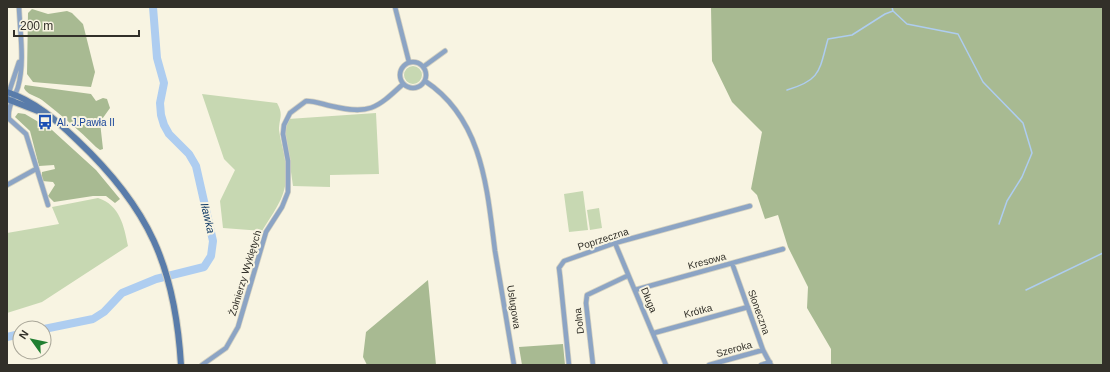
<svg xmlns="http://www.w3.org/2000/svg" width="1110" height="372" viewBox="0 0 1110 372" font-family="Helvetica,sans-serif">
<style>
.green{fill:#c7d8b2}
.forest{fill:#a8ba92}
.lines{fill:none;stroke-linecap:round;stroke-linejoin:round}
.stream{stroke:#aecdf0;stroke-width:1.5}
.river{stroke:#aecdf0;stroke-width:8}
.minor-casing{stroke:#d4d1c1;stroke-width:6}
.secondary-casing{stroke:#d4d1c1;stroke-width:8}
.minor{stroke:#8ca4c4;stroke-width:4.5}
.secondary{stroke:#597caa;stroke-width:6}
.labels{text-anchor:middle;dominant-baseline:central;stroke-width:4;stroke-linejoin:round;paint-order:stroke}
.transit-label{font-size:10px;fill:#164399;stroke:#f8f4e2;text-anchor:start}
.street-label{font-size:10px;fill:#323029;stroke:#f8f4e2}
.water-label{font-size:11px;font-style:italic;fill:#103b67;stroke:#f8f4e2}
</style>
<rect width="100%" height="100%" fill="#f8f4e2"/>
<path class="green" d="M404 75a9 9 0 1 1 18 0a9 9 0 1 1-18 0Z
M202 94 277 103C284 115 279 118 279 130 280 140 284 150 285 160 290 193 278 205 262 231L223 228 220 201 235 170 224 159Z
M376 113 379 174 330 175V187L293 186 285 130 288 119Z
M583 191 588 230 569 232 564 194Z
M98 198C120 205 124 226 128 246L42 302 7 313V233L59 224 52 207Z
M599 208 602 228 590 230 587 210Z"/>
<path class="forest" d="M711 7H1103V365H831V349L807 308 808 287 788 247 778 215 765 219 757 195 751 189 762 132 732 102 712 61Z
M32 9 48 14 67 11 72 13 83 24 95 72 91 87 33 82 27 74 28 13Z
M25 85 91 94 96 101 103 98 107 99 110 108 100 122 103 149 100 150 96 147C79 130 61 115 42 100 36 96 26 94 24 88Z
M18 113 25 114 52 130 96 170 120 199 115 203 106 196H93L54 202 48 196 55 185 53 182 42 181V172L55 169 54 165 39 166 30 131 15 117Z
M428 280 436 365H367L363 357 366 332Z
M563 344 565 365H522L519 347Z"/>
<g class="lines">
<path class="stream" d="M893 11 907 24 958 34 983 82 1023 123 1032 153 1022 177 1007 201 999 224
M787 90C821 80 819 71 828 39L852 35 885 14 893 11 892 7
M1026 290 1103 253"/>
<path class="river" d="M44 329 93 319 104 312 122 293 156 279 204 267 211 256 213 241 196 166 189 154 169 134 164 125 161 115 160 103 164 83 157 58 153 7
M7 337 20 334"/>
<g class="minor-casing">
<path id="minor" d="M395 7 409 62
M400 75a13 13 0 1 1 26 0a13 13 0 1 1-26 0Z
M423 67 445 51
M425 81C483 119 487 189 495 251 501 289 508 327 514 365
M8 95 19 62
M8 118 26 134 48 205
M9 119C7 107 15 97 18 87 25 62 20 33 19 7
M7 185 36 169
M615 243 666 365
M732 263 763 350 771 365
M635 290 783 249
M654 333 748 307
M202 365 226 348 238 327 266 232 282 207 288 192V161L283 134 284 125 290 113 306 101C315 101 322 104 331 106 369 115 376 109 403 84
M569 365 560 276 559 268 564 261 615 243 750 206
M593 365 586 303 587 295 627 276
M709 365 763 350
M761 365 770 362"/>
</g>
<g class="secondary-casing">
<path id="secondary" d="M7 92C35 101 56 120 77 140 149 208 175 266 181 365
M7 99 43 113"/>
</g>
<use href="#minor" class="minor"/>
<use href="#secondary" class="secondary"/>
</g>
<defs>
<g id="bus-bare" transform="scale(1.2)"><path d="M-5-6H5V4H4V6H2V4H-2V6H-4V4H-5ZM-3.5-4V0h7V-4ZM-3.5 1.2v1.5H-2V1.2ZM2 1.2v1.5H3.5V1.2Z" fill="#1a4fb4" stroke="#f8f4e2" stroke-width="2.5" paint-order="stroke"/></g>
</defs>
<g fill-rule="evenodd">
<use href="#bus-bare" x="45" y="122"/>
</g>
<g class="labels">
<g class="transit-label">
<text x="57" y="122">Al. J.Pawła II</text>
</g>
<g class="street-label">
<text transform="translate(603 239) rotate(-18)">Poprzeczna</text>
<text transform="translate(707 261) rotate(-15)">Kresowa</text>
<text transform="translate(245 273) rotate(-73)">Żołnierzy Wyklętych</text>
<text transform="translate(649 300) rotate(67)">Długa</text>
<text transform="translate(514 307) rotate(81)">Usługowa</text>
<text transform="translate(698 311) rotate(-15)">Krótka</text>
<text transform="translate(759 312) rotate(70)">Słoneczna</text>
<text transform="translate(579 321) rotate(-97)">Dolna</text>
<text transform="translate(734 349) rotate(-15)">Szeroka</text>
</g>
<g class="water-label">
<text transform="translate(208 218) rotate(77)">Iławka</text>
</g>
</g>
<rect width="1110" height="372" fill="none" stroke="#323029" stroke-width="16"/>
<g transform="translate(32 340) rotate(303)"><circle r="19" fill="#f8f4e2" stroke="#a9a698"/>
<path d="M0-3L7 15L0 10L-7 15Z" fill="#207f31"/>
<text y="-6" font-size="11" font-weight="bold" text-anchor="middle" fill="#323029">N</text>
</g>
<path d="M14 30v6h125v-6" fill="none" stroke="#323029" stroke-width="2"/>
<text x="20" y="30" font-size="12" fill="#323029" stroke="#f8f4e2" stroke-width="3" paint-order="stroke">200 m</text>
</svg>
